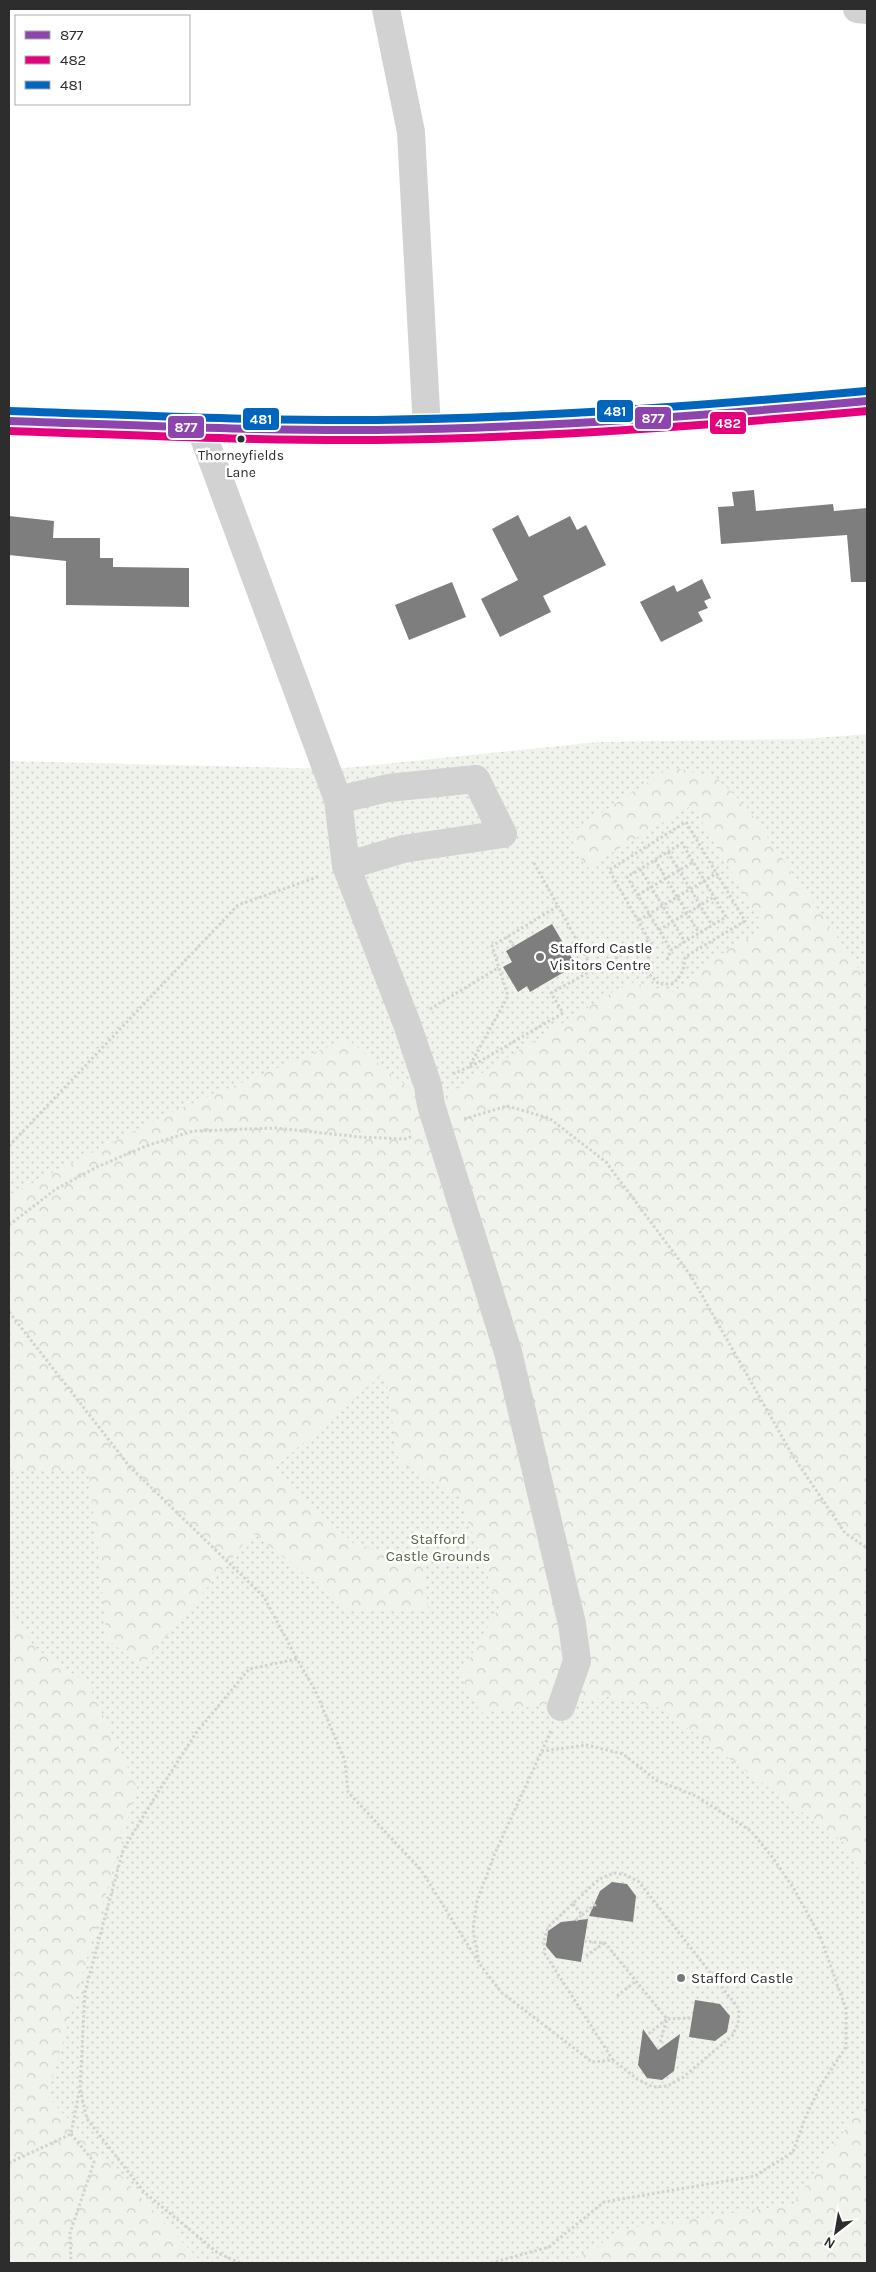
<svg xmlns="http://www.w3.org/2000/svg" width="876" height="2272" viewBox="0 0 876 2272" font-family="Karla,sans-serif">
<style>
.grass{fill:url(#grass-dots)}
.forest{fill:url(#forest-crowns)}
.building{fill:#7e7e7e}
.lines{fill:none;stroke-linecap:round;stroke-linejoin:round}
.path{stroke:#d2d2d2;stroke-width:3;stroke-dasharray:2.5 2.5;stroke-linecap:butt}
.minor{stroke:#d2d2d2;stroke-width:28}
.highway{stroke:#bfbfbf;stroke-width:28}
.bus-1-casing{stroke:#fff;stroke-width:11}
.bus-2-casing{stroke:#fff;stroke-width:11}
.bus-3-casing{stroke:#fff;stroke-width:11}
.bus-1{stroke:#8e44ad;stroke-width:8}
.bus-2{stroke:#e5007d;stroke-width:8}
.bus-3{stroke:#0065bd;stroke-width:8}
.bus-dot{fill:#2d2d2d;stroke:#fff;stroke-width:2}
.poi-dot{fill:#767676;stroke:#fff;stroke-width:2}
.labels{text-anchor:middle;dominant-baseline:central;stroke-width:5;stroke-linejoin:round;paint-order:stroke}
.bus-label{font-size:14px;fill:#2d2d2d;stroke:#fff}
.poi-label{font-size:15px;fill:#2d2d2d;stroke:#fff;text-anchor:start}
.park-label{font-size:15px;fill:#52653e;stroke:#fff}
.line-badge{stroke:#fff;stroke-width:2}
.badge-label{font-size:14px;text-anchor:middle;font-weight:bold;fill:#fff}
</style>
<defs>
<pattern id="grass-dots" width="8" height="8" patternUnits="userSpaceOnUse" patternTransform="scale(1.25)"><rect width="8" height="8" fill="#f0f3eb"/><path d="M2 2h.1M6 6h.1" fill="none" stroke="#ced1ca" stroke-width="1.8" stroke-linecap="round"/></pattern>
<pattern id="forest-crowns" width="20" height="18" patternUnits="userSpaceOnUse" patternTransform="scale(1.25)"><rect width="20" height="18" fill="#f0f3eb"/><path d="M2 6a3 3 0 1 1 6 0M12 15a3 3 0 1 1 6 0" fill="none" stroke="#ced1ca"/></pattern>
</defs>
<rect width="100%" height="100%" fill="#fff"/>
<path class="grass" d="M867 734V2263H9V761L335 769 598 742 804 739Z"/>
<path class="forest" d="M671 767 717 778 745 805 867 980V1884L843 1842 660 1708 608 1697 481 1713 460 1675 499 1607 459 1497 398 1461 385 1372 273 1469 354 1544 423 1561 428 1609H348L253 1533 141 1667 107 1639 89 1471H9V1195L174 1111 347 1039 431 1105 629 982 677 993 705 964 764 928 692 805 586 868 569 834Z
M9 1606 35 1648 88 1684 137 1787 47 2096 202 2263H9Z
M867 2098V2263H568L626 2229 793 2204Z"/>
<path class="building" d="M754 490 756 511 833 504 834 511 867 508V582H851L847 535 721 544 718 507 734 506 732 492Z
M518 515 529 537 570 516 577 530 586 525 606 565 543 596 551 612 500 637 481 599 518 580 492 529Z
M9 516 54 521 53 538H100V558H113V567L189 568V607L66 605V561L9 555Z
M702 579 711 598 704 601 708 608 698 612 703 621 661 642 640 602 674 585 677 592Z
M452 582 466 617 409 640 395 605Z
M552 924 576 965 530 992 527 986 518 992 503 967 512 962 506 951Z
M612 1882 627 1884 636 1896 633 1922 589 1916 600 1891Z
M588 1919 581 1962 556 1958 546 1946 548 1931 561 1922Z
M695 2000 720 2004 730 2016 727 2032 715 2041 689 2037Z
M643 2029 658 2050 680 2034 674 2071 662 2080 647 2078 638 2065Z"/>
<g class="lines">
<path class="path" d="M668 852 712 925
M655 860 699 933
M640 869 685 942
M638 895 693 862
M639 920 717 873
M659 930 714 897
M507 936 514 947
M667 960 671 950 726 917 682 843 627 877 671 950
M593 970 649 940 609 870 686 822 745 921 685 957C684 970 682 976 672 984H659L646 971 648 959 653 947 649 940
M430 1009 498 968
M470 1067 563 1013 551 993 593 970 558 906
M453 1074 469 1067 508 996 492 946 558 906 534 863
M464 1119 507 1106 549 1118 606 1162 691 1276 793 1456 845 1533 867 1548
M9 1146 238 905 320 876
M9 1225 56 1189 97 1167 146 1146 193 1131 276 1128 360 1137 405 1139 413 1136
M9 1312 130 1467 264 1597 297 1659
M551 1731 495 1853 477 1901 473 1930 479 1963 501 1992 592 2062 613 2060 637 2079 653 2087 667 2086 682 2078 732 2036 738 2024 739 2009 639 1882 626 1875 615 1873 603 1877 596 1882 548 1927 544 1941 545 1954 613 2060
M573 1904 582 1915 574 1922
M582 1915 596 1904
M584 1941 605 1943 667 2019 647 2035
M586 1956 604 1943
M617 1996 636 1981
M660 2042 667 2019 692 2018
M71 2134 94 2162 70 2233 71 2263
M9 2163 71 2134 79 2092
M240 2263 218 2253 144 2192 87 2119 80 2089 85 1992 123 1850 155 1797 196 1733 249 1669 297 1659 315 1690 345 1761 348 1792 421 1870 479 1963
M491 2263 549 2247 604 2202 755 2176 793 2152 806 2116 821 2085 846 2047V2009L820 1936 794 1889 773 1858 751 1831 696 1796 656 1780 623 1754 587 1745 543 1751"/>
<path class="minor" d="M386 9 411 132 427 429
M857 9 867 10
M200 427 338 800 346 866 403 849 503 834 476 779 388 788 338 800
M346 866 407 1024 428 1086 431 1105 508 1352 572 1624 577 1661 561 1707"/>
<path class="highway" d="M9 421C148 425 288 433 428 429 574 424 721 415 867 401"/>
<g class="bus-1-casing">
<path id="bus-1" d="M9 421C131 425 254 431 376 430 540 428 704 416 867 401"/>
</g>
<g class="bus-2-casing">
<path id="bus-2" d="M9 431C131 435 253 441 376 440 540 438 704 426 867 411"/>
</g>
<g class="bus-3-casing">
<path id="bus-3" d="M9 411C131 415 253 421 376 420 539 418 703 406 866 391"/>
</g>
<use href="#bus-1" class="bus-1"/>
<use href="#bus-2" class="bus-2"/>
<use href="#bus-3" class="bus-3"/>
</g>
<circle class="bus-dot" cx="241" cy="439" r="4.5"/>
<g class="poi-dot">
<circle cx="540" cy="957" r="5"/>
<circle cx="681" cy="1978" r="5"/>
</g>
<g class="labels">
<g class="bus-label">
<text x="241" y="455">Thorneyfields<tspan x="241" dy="17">Lane</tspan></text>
</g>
<g class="poi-label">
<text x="550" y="948">Stafford Castle<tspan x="550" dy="17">Visitors Centre</tspan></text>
<text x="691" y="1978">Stafford Castle</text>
</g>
<g class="park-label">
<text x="438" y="1539">Stafford<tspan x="438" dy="17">Castle Grounds</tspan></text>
</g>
</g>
<g class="line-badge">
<rect x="596" y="399" width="38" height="24" rx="5" fill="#0065bd"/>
<rect x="634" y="406" width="38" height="24" rx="5" fill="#8e44ad"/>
<rect x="242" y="407" width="38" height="24" rx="5" fill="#0065bd"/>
<rect x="709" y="411" width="38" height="24" rx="5" fill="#e5007d"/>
<rect x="167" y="415" width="38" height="24" rx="5" fill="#8e44ad"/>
</g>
<g class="badge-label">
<text x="615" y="416">481</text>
<text x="653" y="423">877</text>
<text x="261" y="424">481</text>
<text x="728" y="428">482</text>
<text x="186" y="432">877</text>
</g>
<rect width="876" height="2272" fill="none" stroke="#2d2d2d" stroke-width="20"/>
<rect x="15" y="15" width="175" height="90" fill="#ffffff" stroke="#ababab"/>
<rect x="25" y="31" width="25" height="8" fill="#8e44ad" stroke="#ababab"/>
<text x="60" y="40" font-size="15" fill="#2d2d2d">877</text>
<rect x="25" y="56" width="25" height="8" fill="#e5007d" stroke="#ababab"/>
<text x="60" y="65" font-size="15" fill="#2d2d2d">482</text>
<rect x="25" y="81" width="25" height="8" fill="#0065bd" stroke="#ababab"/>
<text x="60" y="90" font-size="15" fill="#2d2d2d">481</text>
<g transform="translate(836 2232) rotate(211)" stroke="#ffffff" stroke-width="4" paint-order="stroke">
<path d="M0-4L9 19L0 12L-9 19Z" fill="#2d2d2d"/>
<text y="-8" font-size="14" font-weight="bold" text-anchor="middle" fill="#2d2d2d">N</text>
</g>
</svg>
